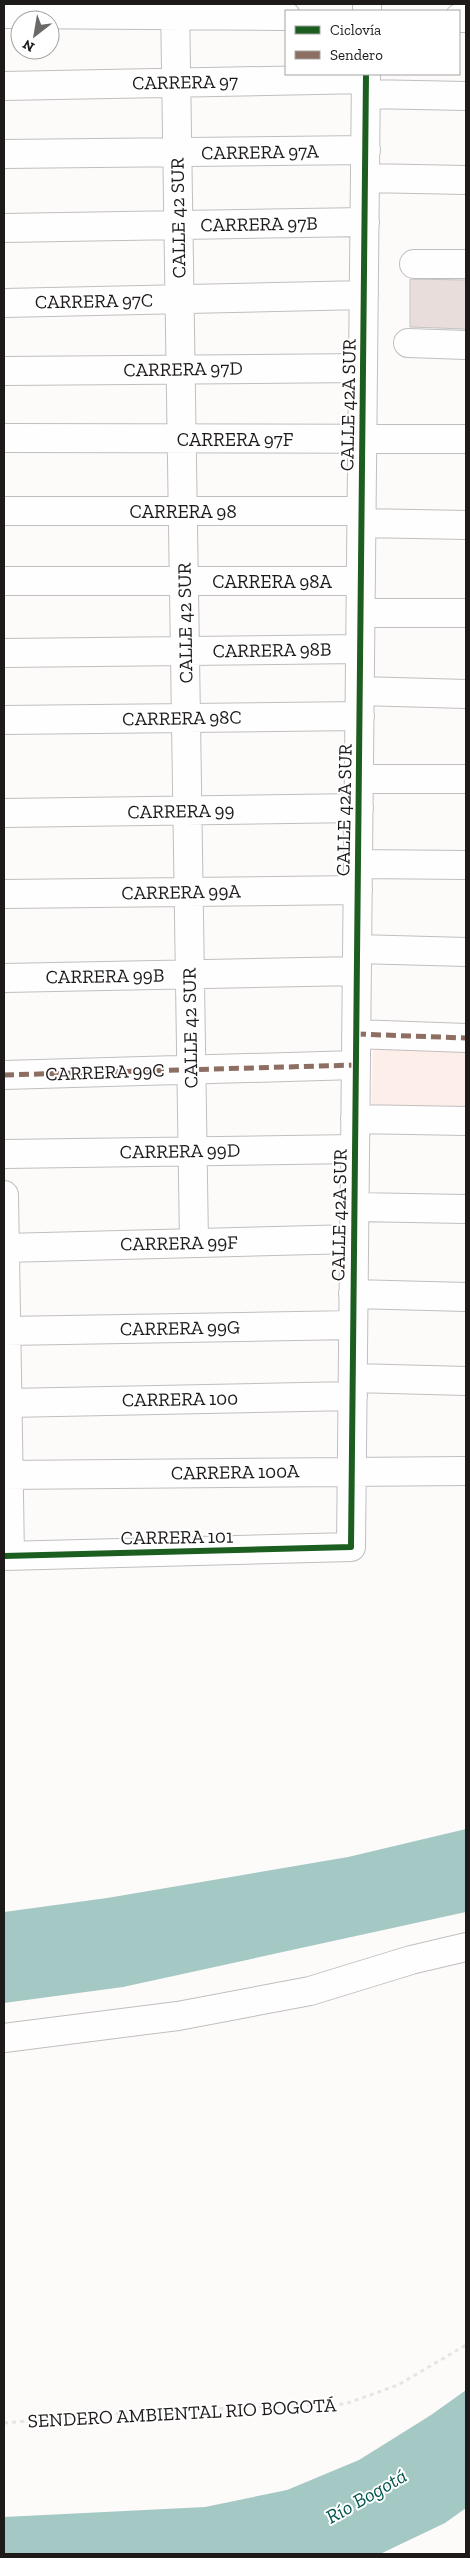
<svg xmlns="http://www.w3.org/2000/svg" width="470" height="2558" viewBox="0 0 470 2558" font-family="'Zilla Slab',serif">
<style>
.green{fill:#fdeeea}
.water{fill:#a4c9c4}
.building{fill:#e8ddda;stroke:#c5c3c3}
.lines{fill:none;stroke-linecap:round;stroke-linejoin:round}
.minor-casing{stroke:#c0bebe;stroke-width:30}
.path{stroke:#e5e5e5;stroke-width:3;stroke-dasharray:4 4;stroke-linecap:butt}
.minor{stroke:#fffefe;stroke-width:28}
.quiet{stroke:#8d6e63;stroke-width:5;stroke-dasharray:10 5;stroke-linecap:butt}
.cycleway-casing{stroke:#fff;stroke-width:9}
.cycleway{stroke:#1b5e20;stroke-width:6}
.labels{text-anchor:middle;dominant-baseline:central;stroke-width:4;stroke-linejoin:round;paint-order:stroke}
.street-label{font-size:19px;fill:#1d1a19;stroke:#fff}
.water-label{font-size:20px;font-style:italic;fill:#02554e;stroke:#fff}
</style>
<rect width="100%" height="100%" fill="#fdfbfa"/>
<path class="green" d="M373 1044 466 1046V1115L371 1113Z"/>
<path class="water" d="M466 1829V1912L123 1987 4 2003V1912L107 1898 348 1857Z
M466 2390V2508L445 2523 380 2554H4V2517L205 2507 287 2490 359 2460 431 2415Z"/>
<path class="building" d="M410 279 466 280V329L410 327Z"/>
<g class="lines">
<g class="minor-casing">
<path id="minor" d="M175 4 194 1243
M367 11V4
M4 14 286 16
M459 18H466
M4 86 366 79
M366 94 466 96
M4 154 366 150
M365 178 466 180
M4 228 365 222
M414 264H466
M4 303 364 295
M408 343 466 345
M4 371 363 368
M4 438 466 439
M4 511H362
M362 523 466 525
M4 581H361
M361 613H466
M4 653 360 649
M360 691 466 694
M4 720 360 716
M359 779H466
M4 813 359 808
M358 864 466 865
M4 894 358 890
M357 949 466 952
M4 978 357 971
M356 1034 466 1038
M4 1075 356 1065
M355 1119 466 1121
M4 1154 355 1149
M4 1195 10 1556
M355 1207 466 1209
M5 1248 354 1239
M353 1294 466 1297
M6 1331 353 1325
M353 1378 466 1381
M8 1403 353 1396
M4 1475 466 1471
M4 1556 351 1547 366 74
M4 2038 178 2016 310 1991 411 1960 466 1947"/>
</g>
<path class="path" d="M4 2423 148 2411 345 2404 398 2385 466 2345"/>
<use href="#minor" class="minor"/>
<path class="quiet" d="M356 1034 466 1038
M4 1075 356 1065"/>
<g class="cycleway-casing">
<path id="cycleway" d="M4 1556 351 1547 366 74"/>
</g>
<use href="#cycleway" class="cycleway"/>
</g>
<g class="labels">
<g class="street-label">
<text transform="translate(185 82) rotate(-1)">CARRERA 97</text>
<text transform="translate(260 152) rotate(-1)">CARRERA 97A</text>
<text transform="translate(178 218) rotate(-91)">CALLE 42 SUR</text>
<text transform="translate(259 224) rotate(-1)">CARRERA 97B</text>
<text transform="translate(94 301) rotate(-1)">CARRERA 97C</text>
<text transform="translate(183 369) rotate(-1)">CARRERA 97D</text>
<text transform="translate(348 405) rotate(-89)">CALLE 42A SUR</text>
<text x="235" y="439">CARRERA 97F</text>
<text x="183" y="511">CARRERA 98</text>
<text x="272" y="581">CARRERA 98A</text>
<text transform="translate(185 623) rotate(-91)">CALLE 42 SUR</text>
<text transform="translate(272 650) rotate(-1)">CARRERA 98B</text>
<text transform="translate(182 718) rotate(-1)">CARRERA 98C</text>
<text transform="translate(344 810) rotate(-89)">CALLE 42A SUR</text>
<text transform="translate(181 811) rotate(-1)">CARRERA 99</text>
<text transform="translate(181 892) rotate(-1)">CARRERA 99A</text>
<text transform="translate(105 976) rotate(-1)">CARRERA 99B</text>
<text transform="translate(190 1028) rotate(-91)">CALLE 42 SUR</text>
<text transform="translate(105 1072) rotate(-2)">CARRERA 99C</text>
<text transform="translate(180 1151) rotate(-1)">CARRERA 99D</text>
<text transform="translate(339 1215) rotate(-89)">CALLE 42A SUR</text>
<text transform="translate(179 1243) rotate(-1)">CARRERA 99F</text>
<text transform="translate(180 1328) rotate(-1)">CARRERA 99G</text>
<text transform="translate(180 1399) rotate(-1)">CARRERA 100</text>
<text transform="translate(235 1472) rotate(-1)">CARRERA 100A</text>
<text transform="translate(177 1537) rotate(-1)">CARRERA 101</text>
<text transform="translate(182 2413) rotate(-3)">SENDERO AMBIENTAL RIO BOGOTÁ</text>
</g>
<g class="water-label">
<text transform="translate(366 2496) rotate(-30)">Río Bogotá</text>
</g>
</g>
<rect width="470" height="2558" fill="none" stroke="#1d1a19" stroke-width="10"/>
<rect x="285" y="10" width="175" height="65" fill="#ffffff" stroke="#a5a3a3"/>
<rect x="295" y="26" width="25" height="8" fill="#1b5e20" stroke="#a5a3a3"/>
<text x="330" y="35" font-size="15" fill="#1d1a19">Ciclovía</text>
<rect x="295" y="51" width="25" height="8" fill="#8d6e63" stroke="#a5a3a3"/>
<text x="330" y="60" font-size="15" fill="#1d1a19">Sendero</text>
<g transform="translate(35 35) rotate(211)"><circle r="24" fill="#ffffff" stroke="#a5a3a3"/>
<path d="M0-4L9 19L0 12L-9 19Z" fill="#6b6968"/>
<text y="-8" font-size="14" font-weight="bold" text-anchor="middle" fill="#1d1a19">N</text>
</g>
</svg>
